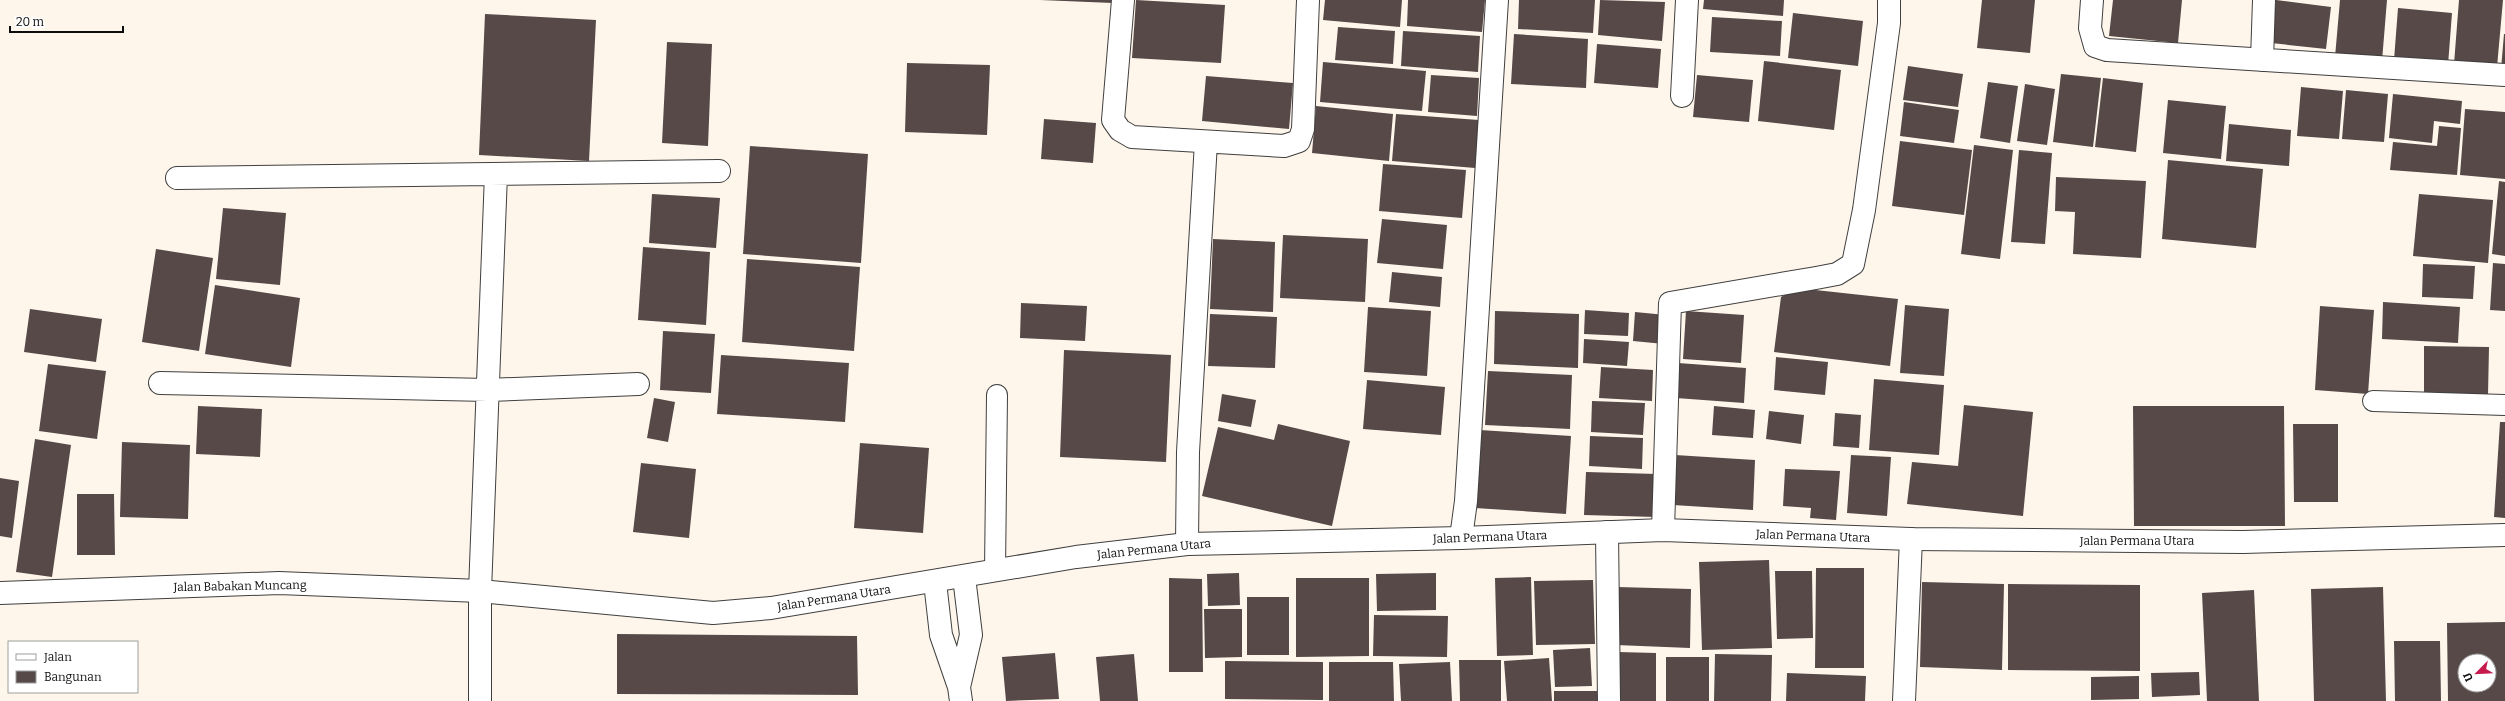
<svg xmlns="http://www.w3.org/2000/svg" width="2505" height="701" viewBox="0 0 2505 701" font-family="Bitter,serif">
<style>
.building{fill:#564948;fill-rule:evenodd}
.lines{fill:none;stroke-linecap:round;stroke-linejoin:round}
.service-casing{stroke:#3f3f3f;stroke-width:22}
.minor-casing{stroke:#3f3f3f;stroke-width:24}
.tertiary-casing{stroke:#3f3f3f;stroke-width:24}
.service{stroke:#fff;stroke-width:20}
.minor{stroke:#fff;stroke-width:22}
.tertiary{stroke:#fff;stroke-width:22}
.labels{text-anchor:middle;dominant-baseline:central;stroke-width:4;stroke-linejoin:round;paint-order:stroke}
.street-label{font-size:12px;fill:#0c0c0c;stroke:#fff}
</style>
<rect width="100%" height="100%" fill="#fff6eb"/>
<path class="building" d="M1040 0H1113V3Z
M1136 0 1225 5 1221 63 1132 58Z
M1325 0H1402L1400 27 1323 20Z
M1408 0H1485L1482 32 1407 26Z
M1519 0H1595L1593 33 1518 29Z
M1600 0 1665 2 1662 41 1598 35Z
M1704 0H1784L1783 16 1703 9Z
M1982 0H2035L2030 53 1977 48Z
M2113 0H2182L2178 43 2109 36Z
M2276 0 2331 7 2326 49 2271 43Z
M2340 0H2387L2382 61 2335 57Z
M2459 0H2503L2497 67 2454 64Z
M2398 8 2452 13 2448 65 2394 60Z
M1793 13 1863 21 1858 66 1788 58Z
M485 14 596 20 589 161 479 155Z
M1712 17 1782 21 1780 56 1710 52Z
M1338 27 1395 31 1393 64 1335 60Z
M1403 31 1480 36 1478 72 1401 66Z
M1514 34 1588 39 1586 88 1511 84Z
M2504 34H2505V69H2501Z
M667 42 712 44 708 146 662 143Z
M1597 44 1661 49 1658 88 1594 83Z
M1764 61 1841 70 1834 130 1758 121Z
M1323 62 1426 71 1422 111 1320 102Z
M907 63 990 65 987 135 905 132Z
M1908 66 1963 74 1958 107 1903 100Z
M2061 74 2101 78 2093 147 2053 142Z
M1431 75 1479 78 1477 116 1428 112Z
M1697 75 1753 80 1749 122 1693 117Z
M1206 76 1293 83 1289 129 1202 121Z
M2103 78 2143 83 2136 152 2095 147Z
M1988 82 2018 86 2010 143 1980 138Z
M2025 84 2055 89 2047 145 2017 141Z
M2301 87 2343 91 2339 139 2297 136Z
M2346 90 2388 94 2384 142 2342 139Z
M2393 94 2462 101 2460 124 2434 121 2432 143 2389 138Z
M2168 100 2226 106 2221 159 2163 153Z
M1904 102 1959 110 1954 143 1900 136Z
M1316 106 1393 114 1389 161 1312 153Z
M2465 109 2505 112V179L2460 175Z
M1396 114 1479 120 1475 168 1392 161Z
M1044 119 1096 123 1093 163 1041 159Z
M2229 124 2291 130 2289 166 2226 161Z
M2439 126 2461 128 2457 175 2390 170 2393 142 2437 146Z
M1900 141 1972 150 1964 215 1892 206Z
M1974 145 2013 150 2000 259 1961 254Z
M750 146 868 154 861 263 743 254Z
M2019 150 2052 153 2045 244 2011 242Z
M2168 160 2263 169 2256 248 2162 239Z
M1383 164 1466 170 1462 218 1379 211Z
M2056 177 2146 181 2141 258 2073 254 2075 212 2055 211Z
M2499 181 2505 182V256L2492 254Z
M652 194 720 198 716 248 649 243Z
M2419 194 2493 200 2488 263 2413 256Z
M223 208 286 213 280 285 216 279Z
M1382 219 1447 225 1443 269 1377 263Z
M1283 235 1368 239 1365 302 1280 298Z
M1213 239 1275 242 1273 312 1210 309Z
M643 247 710 252 706 325 638 320Z
M156 249 213 258 199 351 142 342Z
M747 259 860 267 854 351 742 342Z
M2493 263 2505 264V311L2490 310Z
M2423 264 2475 266 2473 299 2422 297Z
M1392 272 1442 277 1440 307 1389 302Z
M215 285 300 298 291 367 205 354Z
M1797 288 1898 299 1890 366 1774 352 1781 297Z
M2383 302 2460 307 2458 343 2382 339Z
M1021 303 1087 306 1085 341 1020 338Z
M1905 305 1949 309 1944 376 1900 373Z
M2320 306 2374 310 2368 394 2315 390Z
M1368 307 1431 311 1427 376 1364 372Z
M30 309 102 319 96 362 24 352Z
M1585 310 1629 313 1628 336 1584 334Z
M1495 311 1579 314 1578 368 1494 364Z
M1686 311 1744 315 1741 363 1683 359Z
M1635 312 1666 315 1664 344 1633 341Z
M1210 314 1277 317 1275 368 1208 366Z
M663 331 715 334 711 393 660 390Z
M1584 339 1629 342 1627 366 1583 363Z
M2424 346 2489 347 2488 395 2424 394Z
M1064 350 1171 355 1166 462 1060 457Z
M721 355 849 363 845 422 717 414Z
M1776 357 1828 362 1825 395 1774 390Z
M1678 363 1746 368 1744 403 1676 398Z
M48 364 106 371 97 439 39 431Z
M1601 367 1653 370 1652 401 1599 398Z
M1488 371 1572 375 1570 429 1485 425Z
M1874 379 1944 385 1939 455 1869 450Z
M1367 380 1445 387 1441 435 1363 429Z
M1222 394 1256 400 1251 427 1218 421Z
M654 398 675 402 668 442 647 438Z
M1592 401 1645 403 1643 435 1591 432Z
M1964 405 2033 412 2023 516 1907 504 1912 462 1958 466Z
M198 406 262 409 260 457 196 454Z
M1714 406 1755 410 1753 438 1712 435Z
M2133 406H2284L2285 526H2134Z
M1769 411 1804 415 1801 444 1766 439Z
M1835 413 1861 415 1859 448 1833 446Z
M2500 422H2505V518L2494 517Z
M1278 424 1350 441 1332 526 1202 496 1218 427 1274 440Z
M2293 424H2338V502H2294Z
M1480 430 1571 436 1566 514 1475 508Z
M1590 436 1643 438 1642 469 1589 466Z
M35 439 71 445 52 577 16 572Z
M122 442 190 445 188 519 120 517Z
M860 443 929 448 923 533 854 528Z
M1675 455 1755 460 1753 510 1673 505Z
M1851 455 1891 457 1887 516 1847 513Z
M641 463 696 469 689 538 633 532Z
M1785 469 1840 471 1836 520 1810 518 1811 508 1783 506Z
M1586 472 1657 474 1656 517 1584 515Z
M0 478 19 481 12 538 0 536Z
M77 494H114L115 555H77Z
M1769 560 1772 648 1702 650 1699 562Z
M1816 568H1864V668H1815Z
M1775 571H1812L1813 638 1777 639Z
M1239 573 1240 605 1208 606 1207 574Z
M1436 573V610L1377 611 1376 574Z
M1531 577 1533 655 1497 656 1495 578Z
M1169 578 1202 579 1203 672H1169Z
M1296 578H1369V656L1296 657Z
M1593 580 1595 644 1536 645 1534 581Z
M1922 582 2004 584 2002 670 1920 667Z
M2008 584 2140 585V671L2008 670Z
M1617 587 1691 589 1690 648 1616 645Z
M2383 587 2386 701H2314L2311 589Z
M2254 590 2259 701H2207L2202 593Z
M1247 597H1289V655H1247Z
M1204 609H1242V657L1205 658Z
M1374 615 1448 616 1447 657 1373 656Z
M2505 622V701H2448L2447 623ZM2465 661H2489V685H2465Z
M617 634 857 636 858 695 617 694Z
M2394 641H2440L2441 701H2395Z
M1590 648 1592 686 1555 687 1553 650Z
M1618 652 1656 653V701H1618Z
M1055 653 1059 699 1006 701 1002 657Z
M1134 654 1138 701H1100L1096 657Z
M1715 654 1772 655 1771 701H1714Z
M1666 657H1709V701H1666Z
M1549 658 1552 701H1507L1504 661Z
M1459 660H1501V701H1460Z
M1225 661 1323 662V700L1225 699Z
M1329 662H1393L1394 701H1329Z
M1450 662 1452 701H1401L1399 664Z
M2199 672 2200 695 2152 697 2151 673Z
M1787 673 1866 676 1865 701H1786Z
M2139 676V699L2091 700V677Z
M1554 691H1598L1597 701H1554Z"/>
<g class="lines">
<g class="service-casing">
<path id="service" d="M2373 401 2505 405
M995 571 997 395"/>
</g>
<g class="minor-casing">
<path id="minor" d="M1123 0 1113 120 1120 130 1132 137 1284 146 1299 141 1303 129 1308 0
M2092 0 2090 28 2095 46 2107 50 2505 75
M2262 60 2264 0
M1682 96 1687 0
M177 178 719 171
M160 383 488 390 638 384
M1663 530 1670 303 1816 278 1837 274 1853 264 1864 210 1889 23V0
M1607 532 1609 701
M1461 538 1466 501 1497 0
M1187 544 1188 452 1206 142
M935 582 941 635 959 687 961 701
M959 687 971 635 964 577
M480 701V591L496 174
M1904 701 1911 539"/>
</g>
<g class="tertiary-casing">
<path id="tertiary" d="M0 593 279 583 480 591 713 613 771 608 1076 557 1187 544 1461 538 1663 530 1911 539 2243 542 2505 535"/>
</g>
<use href="#service" class="service"/>
<use href="#minor" class="minor"/>
<use href="#tertiary" class="tertiary"/>
</g>
<g class="labels">
<g class="street-label">
<text transform="translate(1813 536) rotate(2)">Jalan Permana Utara</text>
<text transform="translate(1490 537) rotate(-2)">Jalan Permana Utara</text>
<text x="2137" y="541">Jalan Permana Utara</text>
<text transform="translate(1154 549) rotate(-6)">Jalan Permana Utara</text>
<text transform="translate(240 586) rotate(-1)">Jalan Babakan Muncang</text>
<text transform="translate(834 598) rotate(-9)">Jalan Permana Utara</text>
</g>
</g>
<rect x="8" y="641" width="130" height="52" fill="#ffffff" stroke="#9e9e9e"/>
<rect x="16" y="654" width="20" height="6" fill="#ffffff" stroke="#9e9e9e"/>
<text x="44" y="661" font-size="12" fill="#0c0c0c">Jalan</text>
<rect x="16" y="671" width="20" height="12" fill="#564948" stroke="#9e9e9e"/>
<text x="44" y="681" font-size="12" fill="#0c0c0c">Bangunan</text>
<g transform="translate(2477 673) rotate(246)"><circle r="19" fill="#ffffff" stroke="#9e9e9e"/>
<path d="M0-3L7 15L0 10L-7 15Z" fill="#c61a4e"/>
<text y="-6" font-size="11" font-weight="bold" text-anchor="middle" fill="#0c0c0c">U</text>
</g>
<path d="M10 26v6h113v-6" fill="none" stroke="#0c0c0c" stroke-width="2"/>
<text x="16" y="26" font-size="12" fill="#0c0c0c" stroke="#ffffff" stroke-width="3" paint-order="stroke">20 m</text>
</svg>
